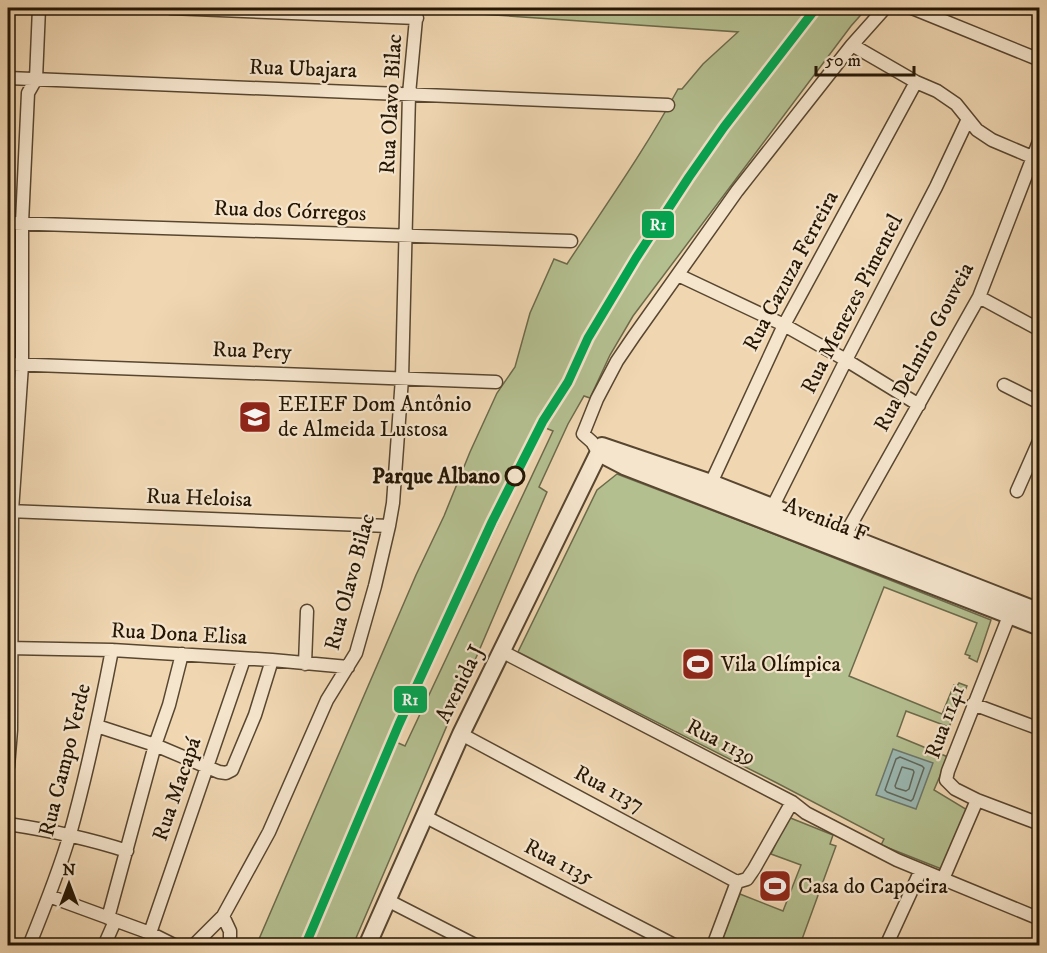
<svg xmlns="http://www.w3.org/2000/svg" width="1047" height="953" viewBox="0 0 1047 953" font-family="'IM FELL DW Pica',serif">
<style>
.green{fill:#b4bf90;stroke:#6c6a4a;stroke-width:1.5;fill-rule:evenodd}
.water{fill:#9bb8b2;stroke:#6c776c;stroke-width:1.5}
.lines{fill:none;stroke-linecap:round;stroke-linejoin:round}
.shore{stroke:#60675b;stroke-width:1.5}
.minor-casing{stroke:#584630;stroke-width:15}
.tertiary-casing{stroke:#584630;stroke-width:20}
.minor{stroke:#f5e5cd;stroke-width:12}
.tertiary{stroke:#f5e5cd;stroke-width:16}
.tram{stroke:#251604;stroke-width:1.5}
.rail{stroke:#251604;stroke-width:4;stroke-dasharray:10 10;stroke-linecap:butt}
.rail-1-casing{stroke:#f5e5cd;stroke-width:14}
.rail-1{stroke:#00a651;stroke-width:9}
.stop-dot{fill:#f5e5cd;stroke:#251604;stroke-width:3}
.labels{text-anchor:middle;dominant-baseline:central;stroke-width:4.5;stroke-linejoin:round;paint-order:stroke}
.street-label{font-size:22px;fill:#251604;stroke:#f5e5cd}
.poi-label{font-size:22px;fill:#251604;stroke:#f5e5cd;text-anchor:start}
.stop-label{font-size:22px;font-weight:bold;fill:#251604;stroke:#f5e5cd;text-anchor:end}
.line-badge{stroke:#f5e5cd;stroke-width:2}
.badge-label{font-size:16px;text-anchor:middle;font-weight:bold;fill:#fff}
</style>
<rect width="100%" height="100%" fill="#f0d7b2"/>
<filter id="stains"><feTurbulence type="fractalNoise" baseFrequency=".00333" numOctaves="4"/><feColorMatrix values="0 0 0 0 .2 0 0 0 0 .09 0 0 0 0 .02 0 0 0 .5 -.17"/></filter>
<radialGradient id="worn" r=".72"><stop offset=".6" stop-color="#630" stop-opacity="0"/><stop offset="1" stop-color="#630" stop-opacity=".3"/></radialGradient>
<path class="green" d="M480 8H867L851 26 633 316 610 355 590 398 584 396 568 424 539 487 547 492 353 945 256 946 416 575 444 516 470 452 497 393 515 367 530 313 554 259 567 264C605 206 645 150 678 89H682L703 64 738 32 480 14ZM543 427 553 431 405 746 396 742Z
M617 474 779 536 991 620 977 662 969 658 970 656 965 654 977 623 884 587 849 676 942 714 954 685 957 686 959 683 967 686 949 727 906 711 897 736 948 757 934 790 969 811 944 870 881 845 884 839 775 782 518 652 597 490Z
M788 817 833 835 830 844 836 846 801 942 810 945 718 946 740 894 783 911 801 865 771 854Z"/>
<path class="water" d="M893 749 933 763 916 809 876 795Z"/>
<g class="lines">
<path class="shore" d="M900 757 922 766 924 768 913 799 911 801 887 792 885 790 896 759Z
M902 767 913 770 914 772 909 789 906 791 896 788 895 786Z"/>
<g class="minor-casing">
<path id="minor" d="M170 8 417 18
M912 8 1040 60
M852 45 916 82 937 91 956 104 977 130 992 140 1032 157
M8 78 668 105
M8 223 571 241
M678 275 784 325 846 360 919 405
M979 297 1040 330
M8 364 496 382
M1004 385 1040 403
M598 452 592 442 583 434 597 399 617 361 634 336 737 191 852 45 885 8
M711 483 784 325 916 82
M1017 491 1040 439
M772 508 846 360 936 187 968 119
M8 511 389 526
M845 535 979 297 1040 139
M1009 616 948 771 946 780 955 789 977 800 1040 824
M8 648 112 650 272 660 348 667
M501 651 792 802 806 813 897 860 1040 919
M305 664 307 611
M973 704 1040 729
M97 726 155 745 219 772 226 773 232 770 255 715 272 660
M461 734 737 882
M8 767 11 730 12 511 22 365V223L28 93 36 79 39 8
M424 816 676 946
M8 824C48 830 87 838 127 851
M943 879 977 800
M49 896 150 933 176 946
M387 900 477 946
M223 916 230 931V946
M108 918 155 745 169 705 182 654
M150 933 244 659
M29 946C44 909 59 872 70 834 87 773 100 712 112 650
M104 946 115 921
M193 946 223 916 269 832 327 700 356 653 375 586 389 526 393 503 402 378 409 94 417 8
M713 946 737 882 747 879 754 869 792 802
M886 946 921 870"/>
</g>
<g class="tertiary-casing">
<path id="tertiary" d="M599 453 624 466 1040 627
M367 946 461 734 602 446 711 483 1040 612"/>
</g>
<use href="#minor" class="minor"/>
<use href="#tertiary" class="tertiary"/>
<path class="tram" d="M543 421 568 382 588 338 636 258 689 177"/>
<path class="rail" d="M305 946 399 724 492 522 543 421"/>
<g class="rail-1-casing">
<path id="rail-1" d="M305 946 399 724 492 522 543 421 568 382 588 338 636 258 689 177 724 127 816 8"/>
</g>
<use href="#rail-1" class="rail-1"/>
</g>
<defs>
<g id="school-square" transform="scale(1.725)"><rect x="-9" y="-9" width="18" height="18" rx="4" fill="#8f2418" stroke="#f5e5cd"/><path d="M0-5L7-2L0 1L-7-2ZM-4 1L0 2.5L4 1V4Q0 6-4 4Z" fill="#fff"/></g>
<g id="stadium-square" transform="scale(1.725)"><rect x="-9" y="-9" width="18" height="18" rx="4" fill="#8f2418" stroke="#f5e5cd"/><path d="M0-5a6.5 5 0 1 0 0 10a6.5 5 0 1 0 0-10ZM-3.5-1.8h7v3.6h-7Z" fill="#fff"/></g>
</defs>
<g fill-rule="evenodd">
<use href="#school-square" x="255" y="417"/>
<use href="#stadium-square" x="698" y="664"/>
<use href="#stadium-square" x="775" y="886"/>
</g>
<circle class="stop-dot" cx="515" cy="476" r="9"/>
<g class="labels">
<g class="street-label">
<text transform="translate(303 69) rotate(2)">Rua Ubajara</text>
<text transform="translate(391 104) rotate(-87)">Rua Olavo Bilac</text>
<text transform="translate(290 211) rotate(2)">Rua dos Córregos</text>
<text transform="translate(791 271) rotate(-62)">Rua Cazuza Ferreira</text>
<text transform="translate(852 304) rotate(-63)">Rua Menezes Pimentel</text>
<text transform="translate(924 347) rotate(-62)">Rua Delmiro Gouveia</text>
<text transform="translate(252 351) rotate(2)">Rua Pery</text>
<text transform="translate(199 498) rotate(2)">Rua Heloisa</text>
<text transform="translate(826 520) rotate(21)">Avenida F</text>
<text transform="translate(350 582) rotate(-75)">Rua Olavo Bilac</text>
<text transform="translate(179 634) rotate(3)">Rua Dona Elisa</text>
<text transform="translate(460 684) rotate(-64)">Avenida J</text>
<text transform="translate(945 722) rotate(-70)">Rua 1141</text>
<text transform="translate(721 742) rotate(27)">Rua 1139</text>
<text transform="translate(65 760) rotate(-76)">Rua Campo Verde</text>
<text transform="translate(177 789) rotate(-71)">Rua Macapá</text>
<text transform="translate(609 789) rotate(28)">Rua 1137</text>
<text transform="translate(559 862) rotate(27)">Rua 1135</text>
</g>
<g class="poi-label">
<text x="278" y="404">EEIEF Dom Antônio<tspan x="278" dy="25">de Almeida Lustosa</tspan></text>
<text x="721" y="664">Vila Olímpica</text>
<text x="798" y="886">Casa do Capoeira</text>
</g>
<g class="stop-label">
<text x="500" y="476">Parque Albano</text>
</g>
</g>
<g class="line-badge">
<rect x="641" y="210" width="34" height="29" rx="6" fill="#00a651"/>
<rect x="393" y="685" width="35" height="29" rx="6" fill="#00a651"/>
</g>
<g class="badge-label">
<text x="658" y="230">R1</text>
<text x="410" y="705">R1</text>
</g>
<rect width="1047" height="953" fill="none" stroke="#f0d7b2" stroke-width="30"/>
<rect x="9" y="9" width="1029" height="935" fill="none" stroke="#251604" stroke-width="3"/>
<rect x="15" y="15" width="1017" height="923" fill="none" stroke="#251604" stroke-width="1.5"/>
<g transform="translate(69 884)" stroke="#f5e5cd" stroke-width="4.5" paint-order="stroke">
<path d="M0-4.5L10 22L0 15L-10 22Z" fill="#251604"/>
<text y="-9" font-size="16" font-weight="bold" text-anchor="middle" fill="#251604">N</text>
</g>
<path d="M816 66v9h98v-9" fill="none" stroke="#251604" stroke-width="3"/>
<text x="825" y="66" font-size="18" fill="#251604" stroke="#f5e5cd" stroke-width="4.5" paint-order="stroke">50 m</text>
<rect width="100%" height="100%" filter="url(#stains)"/>
<rect width="100%" height="100%" fill="url(#worn)"/>
</svg>
